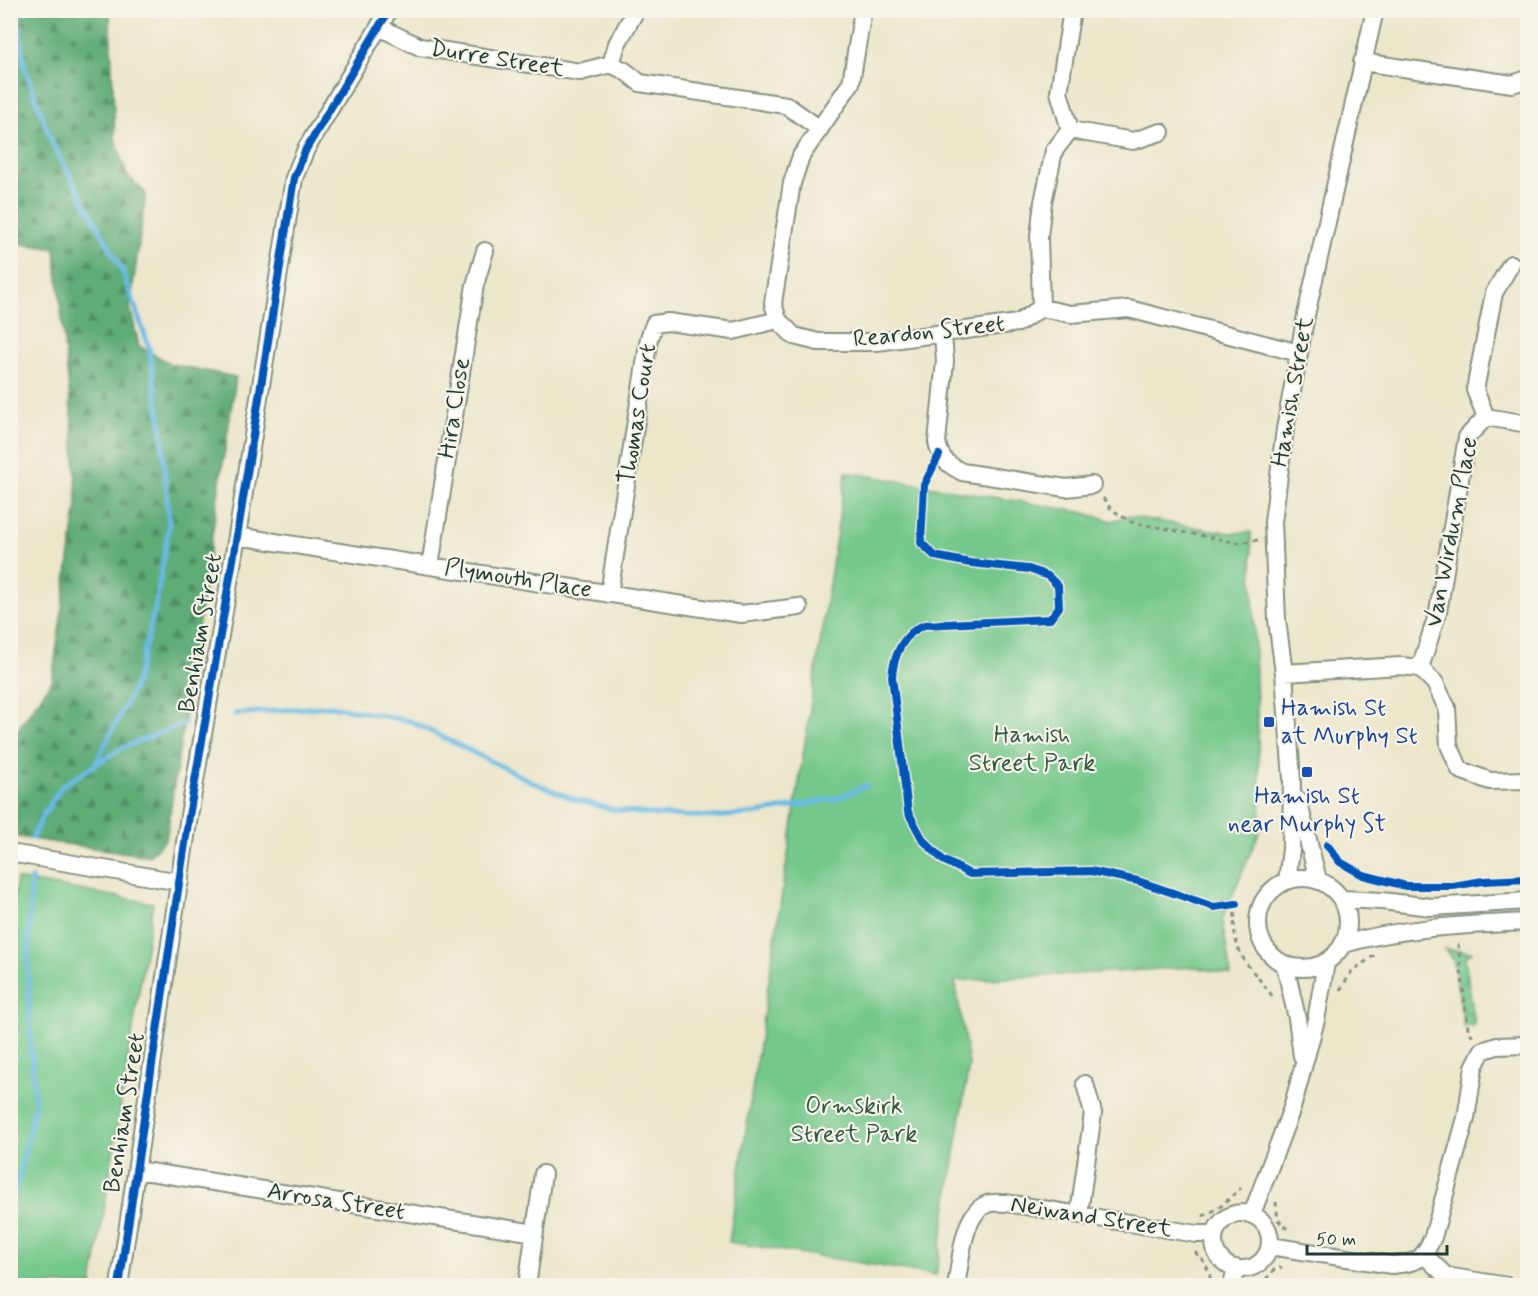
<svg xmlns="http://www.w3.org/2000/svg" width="1538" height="1296" viewBox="0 0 1538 1296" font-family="Mynerve,sans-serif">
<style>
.grass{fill:url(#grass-tufts);stroke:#4a8260;stroke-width:1.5}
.forest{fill:url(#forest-firs);stroke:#3f7456;stroke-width:1.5}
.park{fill:#74c88b;stroke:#4a8260;stroke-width:1.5}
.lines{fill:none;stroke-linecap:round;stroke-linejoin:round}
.stream{stroke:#69bae4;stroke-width:5}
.street-casing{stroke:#869280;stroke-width:20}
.path{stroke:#869280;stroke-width:3;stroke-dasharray:4.5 4.5;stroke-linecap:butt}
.street{stroke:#fff;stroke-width:16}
.cycleway-casing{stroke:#f7f3e8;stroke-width:11}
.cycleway{stroke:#0057b8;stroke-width:8}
.transit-dot{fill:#1a4fb4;stroke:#f7f3e8;stroke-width:2}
.labels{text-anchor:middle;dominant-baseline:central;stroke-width:4.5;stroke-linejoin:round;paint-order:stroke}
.street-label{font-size:24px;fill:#1f3d34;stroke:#f7f3e8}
.transit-label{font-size:24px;fill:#164399;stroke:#f7f3e8;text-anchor:start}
.park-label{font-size:24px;fill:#305945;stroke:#f7f3e8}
</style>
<defs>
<pattern id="grass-tufts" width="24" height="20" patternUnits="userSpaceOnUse" patternTransform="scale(1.5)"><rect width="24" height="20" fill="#74c88b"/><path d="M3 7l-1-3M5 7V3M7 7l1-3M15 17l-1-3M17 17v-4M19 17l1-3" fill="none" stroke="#5fa472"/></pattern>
<pattern id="forest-firs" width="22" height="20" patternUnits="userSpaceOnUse" patternTransform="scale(1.5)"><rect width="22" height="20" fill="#5fac77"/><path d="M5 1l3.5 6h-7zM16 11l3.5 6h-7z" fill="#4e8d62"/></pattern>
</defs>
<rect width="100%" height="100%" fill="#f7f3e8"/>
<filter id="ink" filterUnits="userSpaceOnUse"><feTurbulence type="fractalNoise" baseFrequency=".0167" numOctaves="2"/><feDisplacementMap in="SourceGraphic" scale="12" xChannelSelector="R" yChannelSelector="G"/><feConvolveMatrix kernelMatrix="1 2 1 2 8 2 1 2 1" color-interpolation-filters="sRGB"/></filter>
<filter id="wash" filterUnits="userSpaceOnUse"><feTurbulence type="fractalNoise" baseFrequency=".008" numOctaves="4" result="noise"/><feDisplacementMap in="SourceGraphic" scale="24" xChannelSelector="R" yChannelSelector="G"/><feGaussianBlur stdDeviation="1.35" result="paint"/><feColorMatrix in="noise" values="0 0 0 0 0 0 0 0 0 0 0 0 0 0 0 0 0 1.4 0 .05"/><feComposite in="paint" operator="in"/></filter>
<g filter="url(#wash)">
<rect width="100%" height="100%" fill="#ece6cb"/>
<path class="grass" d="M1444 949 1472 952 1465 958 1475 1025 1464 1027 1453 959Z"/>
<path class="forest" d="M11 10 112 11 110 18 115 138 127 175 146 193 130 308 139 346 171 364 236 377 166 839 149 856 11 836V739L52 681 77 503 74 442 55 249 11 242Z"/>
<path class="park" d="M846 472 1081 512 1112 521 1127 516 1230 533 1251 532 1261 828 1222 920 1231 975 1195 967 955 981 969 1064 936 1275 729 1242Z
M17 879 153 903 92 1285H11L10 919Z"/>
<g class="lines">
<path class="stream" d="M17 10 24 65 52 143 122 270 149 347 162 432 169 525 155 609 135 685 95 765
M235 714 331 706 410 721 535 783 576 800 615 810 657 815 715 817 759 813 838 798 867 785
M32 838 43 815 63 785 122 748 185 723
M10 1207 21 1169 35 1103 30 1033 28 965 31 878"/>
</g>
</g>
<g filter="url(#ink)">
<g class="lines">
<g class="street-casing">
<path id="street" d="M863 10 851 83 801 156 792 183 773 303 778 320 794 336 818 342H877L1018 323 1041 308 1071 314 1129 309 1299 353
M379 27 420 47 580 72 611 64 625 71 640 83 786 105 820 129
M1362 62 1512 84 1528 79
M611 64 617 44 636 10
M1070 130 1133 141 1161 132
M1041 308 1039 236 1043 202 1054 151 1070 130 1059 92 1072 10
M943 334 945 361 937 442C940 459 947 464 962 472L1066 488 1092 485
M1486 417 1528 424
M237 536 741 614 799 607
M430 566 475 285 485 251
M609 594 649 338 654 324 668 322 733 331 778 320
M1420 668 1438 612 1467 437 1486 417 1475 390 1494 293 1511 264
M1284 673 1401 666 1420 668 1435 683 1447 708 1449 745 1460 770 1490 781 1528 780
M1298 800 1318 880
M10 853 180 882
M1258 923a45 45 0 1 1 90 0a45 45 0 1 1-90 0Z
M1287 881 1291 849 1292 779 1284 673 1277 620 1273 522 1285 429 1306 315 1375 10
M1342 899 1382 901 1431 907 1528 901
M1344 944C1404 927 1466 925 1528 922
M1285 965 1297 1018 1302 1056
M137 1170 535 1233
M1214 1241a28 28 0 1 1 56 0a28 28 0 1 1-56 0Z
M1079 1214 1093 1113 1085 1084
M1252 1214 1292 1108 1316 1020 1326 963
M1270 1246 1392 1265C1419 1262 1422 1261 1433 1237L1466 1118 1474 1067 1482 1051 1497 1046 1528 1045
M1424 1255 1446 1276 1507 1286
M119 1286 189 816 237 536 294 178 306 149 389 10
M527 1286 543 1174
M956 1286C961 1262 962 1214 987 1204 992 1202 1000 1203 1006 1203L1197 1234H1215
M1232 1286 1236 1268"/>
</g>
<path class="path" d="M1103 498 1111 509 1131 522 1239 543 1258 540
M1236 904C1229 955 1246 960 1273 997
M1458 944 1468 1029 1473 1037
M1340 990 1352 971 1375 955
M1276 1202 1278 1220 1289 1230V1233
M1203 1216 1219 1208 1241 1188
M1195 1252C1206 1263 1210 1270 1211 1286
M1260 1286 1274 1270 1282 1267"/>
<use href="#street" class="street"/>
<g class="cycleway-casing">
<path id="cycleway" d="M939 455 924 485 921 543 935 556 970 563 1029 569 1048 576 1058 586 1059 607 1050 619 924 625C904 633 894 654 892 676L908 812 923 840 943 860 970 874 1091 871 1138 881 1214 907 1236 904
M1327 845 1340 862 1363 875 1406 886H1453L1483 881 1528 879
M119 1286 189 816 237 536 294 178 306 149 389 10"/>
</g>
<use href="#cycleway" class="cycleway"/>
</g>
</g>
<g class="transit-dot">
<rect x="1263" y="716" width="12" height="12" rx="3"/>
<rect x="1301" y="766" width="12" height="12" rx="3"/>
</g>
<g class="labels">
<g class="street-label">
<text transform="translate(497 59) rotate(9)">Durre Street</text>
<text transform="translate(929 332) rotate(-6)">Reardon Street</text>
<text transform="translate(1293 392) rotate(-80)">Hamish Street</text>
<text transform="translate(455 408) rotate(-81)">Hira Close</text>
<text transform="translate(638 414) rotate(-81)">Thomas Court</text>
<text transform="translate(1452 532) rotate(-79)">Van Wirdum Place</text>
<text transform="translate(518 579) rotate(9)">Plymouth Place</text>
<text transform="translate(201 633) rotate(-80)">Benhiam Street</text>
<text transform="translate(125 1113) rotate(-81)">Benhiam Street</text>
<text transform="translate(336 1202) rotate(9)">Arrosa Street</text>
<text transform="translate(1091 1217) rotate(9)">Neiwand Street</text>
</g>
<g class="transit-label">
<text x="1281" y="708">Hamish St<tspan x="1281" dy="28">at Murphy St</tspan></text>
<text x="1307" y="796" text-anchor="middle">Hamish St<tspan x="1307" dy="28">near Murphy St</tspan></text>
</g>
<g class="park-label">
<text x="1032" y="735">Hamish<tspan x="1032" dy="28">Street Park</tspan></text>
<text x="854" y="1106">Ormskirk<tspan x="854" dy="28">Street Park</tspan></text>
</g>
</g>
<rect width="1538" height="1296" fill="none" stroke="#f7f3e8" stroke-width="36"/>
<path d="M1307 1245v9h140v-9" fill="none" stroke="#1f3d34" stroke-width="3"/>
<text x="1316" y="1245" font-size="18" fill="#1f3d34" stroke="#f7f3e8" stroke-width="4.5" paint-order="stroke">50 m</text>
</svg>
